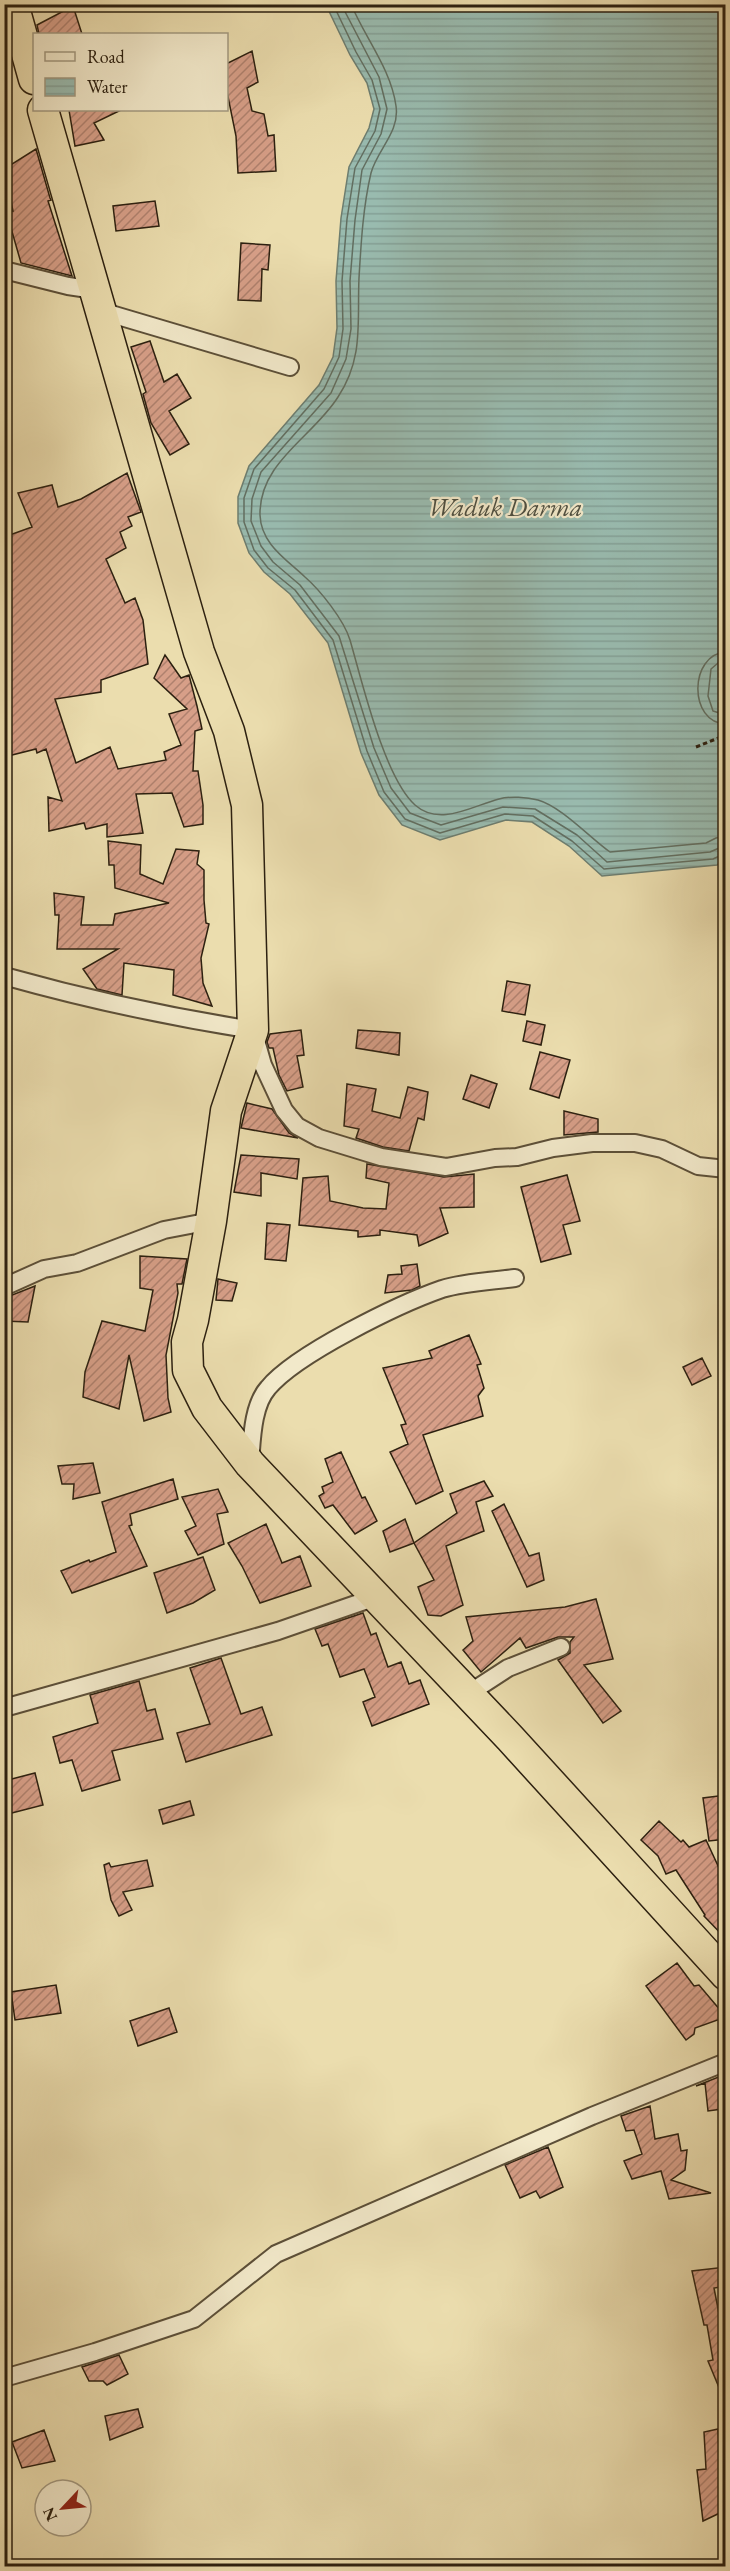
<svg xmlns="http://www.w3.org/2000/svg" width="730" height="2571" viewBox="0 0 730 2571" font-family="'EB Garamond',serif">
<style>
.water{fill:url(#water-rules);stroke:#6d7d6f;stroke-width:1.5}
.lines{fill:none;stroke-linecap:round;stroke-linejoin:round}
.shore{stroke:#626e60;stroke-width:1.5}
.building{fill:url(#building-hatch);stroke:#2c2010;stroke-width:1.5}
.street-casing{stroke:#5c4f38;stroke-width:20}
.highway-casing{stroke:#2c2010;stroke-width:33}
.path{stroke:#2c2010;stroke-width:3;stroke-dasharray:4.5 3;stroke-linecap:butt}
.street{stroke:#f2e9ca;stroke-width:16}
.highway{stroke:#ebddae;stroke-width:30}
.labels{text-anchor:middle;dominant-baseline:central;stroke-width:4.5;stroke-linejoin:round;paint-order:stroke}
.water-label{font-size:26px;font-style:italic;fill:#4d4e40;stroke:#f2e9ca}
</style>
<defs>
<pattern id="water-rules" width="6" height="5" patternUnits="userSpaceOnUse" patternTransform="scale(1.5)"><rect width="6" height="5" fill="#99bbaf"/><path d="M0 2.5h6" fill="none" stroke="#84a096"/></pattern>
<pattern id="building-hatch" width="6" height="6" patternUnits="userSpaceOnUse" patternTransform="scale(1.5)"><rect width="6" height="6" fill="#d79f88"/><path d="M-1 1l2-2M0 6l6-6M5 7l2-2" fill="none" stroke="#af816e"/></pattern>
</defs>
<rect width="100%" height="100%" fill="#ebddae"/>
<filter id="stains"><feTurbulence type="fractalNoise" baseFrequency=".00333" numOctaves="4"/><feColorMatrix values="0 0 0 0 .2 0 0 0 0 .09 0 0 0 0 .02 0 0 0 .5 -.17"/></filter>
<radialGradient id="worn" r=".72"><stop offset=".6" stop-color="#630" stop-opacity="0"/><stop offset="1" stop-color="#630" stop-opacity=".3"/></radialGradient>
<path class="water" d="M326 5H725L726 669C719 684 722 699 726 714V857L717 865 602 876 569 846 532 822 506 820 440 840 402 825 379 795 361 753 328 643 290 594 264 572 249 553 238 523V497L249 466 319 385 333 357 337 328 336 281 341 218 349 167 369 128 374 109 367 83 350 55Z"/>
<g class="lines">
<path class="shore" d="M333 4 356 52 372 80 380 109 375 131 355 168 347 219 342 281 343 329 339 357 324 389 254 469 244 498V522L254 550 268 568 295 590 333 640 367 751 384 792 405 819 440 833 505 814 533 816 572 841 604 869 713 859 726 853
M341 4 379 77 387 109 381 134 362 170 355 220 350 281 351 329 346 359 331 393 261 472 252 499 251 521 261 546 273 562 300 585 339 636 374 748 391 788 410 813 441 825 503 807 535 809 577 835 607 862 710 852 726 845
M351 4C365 38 391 69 396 106 400 132 377 150 371 173 363 207 361 244 359 278 357 322 364 358 338 397 313 437 259 462 260 515 261 544 286 559 305 577 320 590 344 620 350 640 362 681 384 777 415 805 440 827 472 806 499 799 510 796 527 797 538 800 562 807 590 838 610 852L706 843 716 838 726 836
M726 652C689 654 688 723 726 724
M726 662 718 663 711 669 708 696 713 711 726 715"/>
</g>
<path class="building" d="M73 6 82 34H39L37 25Z
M252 51 258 82 247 88 252 111 264 114 268 136 274 135 276 171 238 173 236 136 226 87V64Z
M69 110H121L94 123 104 140 75 146Z
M36 149 50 198 51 200 48 201 72 276 21 263 11 228 4 229V212L13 211 4 169Z
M155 201 159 226 116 231 113 206Z
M241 243 270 245 268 270 262 269 261 301 238 300Z
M150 341 164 382 177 374 191 398 169 411 189 444 170 455 151 423 143 394 146 392 131 347Z
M127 473 141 512 128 517 132 526 120 532 126 548 106 559 125 603 135 598 143 620 148 664 101 680V692L55 699 76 763 110 747 118 769 166 760 164 752 181 745 169 714 187 709 154 678 165 655 181 678 189 675 197 706 202 729 195 731 193 771H198L203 805V824L184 827 172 793 136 794 143 833 107 837V824L86 829 84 823 49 831 48 797 62 801 46 749 37 753 36 749 4 757V537L32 527 18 493 52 485 58 507 81 499Z
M108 841 141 845 140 874 163 884 176 849 199 851 197 864 204 870V900L206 923 209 924 201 958 203 983 212 1006 173 995 174 970 124 963 122 995 97 989 83 969 118 949H57L59 915H55L54 893 84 897 81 925H113L115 914 169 903 115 888 114 865H109Z
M507 981 530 985 525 1015 502 1011Z
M527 1021 545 1025 541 1045 523 1041Z
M301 1030 304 1055 297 1056 303 1087 287 1091 279 1075 273 1048H269L267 1042 270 1034Z
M358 1030 400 1033 399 1055 356 1048Z
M540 1052 570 1060 559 1098 530 1089Z
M471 1075 497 1084 489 1108 463 1099Z
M347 1084 376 1089 372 1111 400 1118 408 1087 428 1092 424 1120 418 1118 409 1151 383 1147 356 1138 359 1129 344 1126Z
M247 1103 272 1109 289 1133 298 1138 241 1128Z
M564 1111 598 1119V1132L564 1135Z
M241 1155 299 1159 297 1179 261 1173V1196L234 1192Z
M367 1164 444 1177 474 1174V1207L440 1208 448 1233 419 1246 417 1235 380 1230V1235L358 1237V1231L299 1225 303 1178 328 1176 330 1201 363 1208 386 1209 389 1183 366 1178Z
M567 1175 580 1221 563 1225 571 1254 541 1262 521 1187Z
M267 1223 290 1225 286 1261 265 1259Z
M140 1256 187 1259 182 1284H177L178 1293 166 1355 168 1398 171 1412 144 1421 129 1355 119 1409 83 1397 85 1372 102 1321 145 1331 153 1290 140 1288Z
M417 1264 420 1286 412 1290 385 1293 388 1275 402 1274 401 1266Z
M218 1279 237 1283 232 1301 216 1300Z
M35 1286 28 1322 4 1321V1302L7 1297Z
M469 1335 481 1364 477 1365 484 1388 478 1396 483 1416 423 1435 443 1491 416 1504 390 1452 408 1444 401 1425 406 1424 383 1368 432 1358 429 1351Z
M702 1358 711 1376 692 1385 683 1367Z
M341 1452 362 1498 365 1497 377 1521 355 1534 333 1505 325 1508 319 1496 324 1493 322 1487 333 1482 325 1459Z
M93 1463 100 1493 73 1499 74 1484H62L58 1466Z
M173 1479 178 1499 130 1514 132 1525 129 1526 147 1566 72 1593 61 1571 89 1560 90 1562 116 1552 102 1502Z
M484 1481 493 1496 476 1502 484 1531 446 1546 463 1605 441 1616 428 1615 418 1587 434 1580 414 1543 457 1513 450 1494Z
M218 1489 228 1512 217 1514 224 1544 198 1555 185 1531 196 1526 182 1497Z
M504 1504 529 1556 539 1553 544 1580 527 1587 492 1511Z
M405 1519 414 1543 390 1552 383 1531Z
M266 1524 282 1563 300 1556 311 1586 260 1603 242 1566 228 1543Z
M203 1557 215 1590 193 1603 167 1613 154 1573Z
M596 1599 613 1659 584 1665 621 1711 603 1723 558 1660 570 1653V1642L574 1637H558L526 1648 520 1638 481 1672 463 1650 473 1641 466 1617 565 1607Z
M363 1613 371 1635 376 1633 388 1667 401 1662 409 1684 420 1680 429 1704 372 1726 363 1702 375 1697 364 1669 340 1677 328 1644 322 1646 315 1629Z
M221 1658 241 1714 262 1707 272 1735 186 1762 177 1733 210 1724 190 1668Z
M139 1681 147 1711 155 1709 163 1739 112 1751 120 1780 82 1791 72 1760 60 1763 53 1737 98 1723 90 1695Z
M35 1773 43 1805 4 1815V1781Z
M726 1795V1839L709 1841 703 1798Z
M190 1801 194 1815 163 1824 159 1810Z
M659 1821 681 1842 683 1840 689 1847 706 1840 720 1870 726 1868V1939L704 1916 705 1915 676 1870 666 1874 658 1856 641 1840Z
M147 1860 153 1886 123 1892 132 1910 119 1916 111 1900 104 1865 109 1863 111 1867Z
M677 1963 694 1986 699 1985 726 2017 695 2028 694 2034 686 2040 646 1986Z
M56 1985 61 2013 15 2020 11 1992Z
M169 2008 177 2032 138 2046 130 2021Z
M726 2074V2088L720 2089 722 2109 708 2111 705 2083 696 2086Z
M650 2106 655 2139 678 2134 681 2151 687 2150 685 2170 671 2180 711 2193 669 2199 661 2171 632 2179 624 2161 642 2154 634 2130 626 2131 621 2116Z
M548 2147 563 2187 540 2198 536 2191 520 2198 505 2165Z
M726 2267V2286L714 2288 721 2324 726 2321 725 2402 708 2361 713 2360 707 2325H704L692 2271Z
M119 2355 128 2374 107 2385 103 2381H89L82 2367Z
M138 2409 143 2427 110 2440 105 2416Z
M718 2429 720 2468H723L722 2512 703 2521 697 2470 706 2469 704 2432Z
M44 2430 55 2461 22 2468 12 2442Z"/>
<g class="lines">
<g class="street-casing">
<path id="street" d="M4 270 68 286 95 290
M101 311 290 367
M4 976C86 999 169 1017 253 1030L263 1065 284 1110 297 1126 319 1138 381 1157 446 1167 495 1158 517 1157 553 1148 592 1143H635L662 1149 698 1166 726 1169
M4 1287 44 1269 77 1263 164 1230 211 1221
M250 1463C252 1441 252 1406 268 1388 296 1354 399 1304 442 1289 464 1282 492 1281 515 1278
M468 1694 508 1668 561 1647
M4 1708 278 1631 376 1597
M4 2378 95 2352 194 2319 276 2254 592 2116 726 2062"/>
</g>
<g class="highway-casing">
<path id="highway" d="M13 4 34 79
M43 110 199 652 229 731 247 805 253 1030 226 1111 211 1221 193 1320 187 1342 188 1370 207 1408 250 1464 510 1738 726 1975"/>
</g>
<path class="path" d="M696 747 726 735"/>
<use href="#street" class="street"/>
<use href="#highway" class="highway"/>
</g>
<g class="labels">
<g class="water-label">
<text x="505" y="507">Waduk Darma</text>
</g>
</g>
<rect width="730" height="2571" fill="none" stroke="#ebddae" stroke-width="24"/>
<rect x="6" y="6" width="718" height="2559" fill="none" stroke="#2c2010" stroke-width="3"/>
<rect x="12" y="12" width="706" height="2547" fill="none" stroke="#2c2010" stroke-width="1.5"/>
<rect x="33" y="33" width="195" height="78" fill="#f2e9ca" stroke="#a39980" stroke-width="1.5"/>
<rect x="45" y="52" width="30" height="9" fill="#f2e9ca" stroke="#a39980" stroke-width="1.5"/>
<text x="87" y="63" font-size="18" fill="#2c2010">Road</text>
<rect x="45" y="78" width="30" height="18" fill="url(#water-rules)" stroke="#a39980" stroke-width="1.5"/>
<text x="87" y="93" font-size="18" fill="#2c2010">Water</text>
<g transform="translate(63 2508) rotate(244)"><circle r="28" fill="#f2e9ca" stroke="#a39980" stroke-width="1.5"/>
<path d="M0-4.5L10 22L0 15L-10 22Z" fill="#8f2418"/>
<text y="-9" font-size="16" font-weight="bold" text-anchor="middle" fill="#2c2010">N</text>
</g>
<rect width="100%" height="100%" filter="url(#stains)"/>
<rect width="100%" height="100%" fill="url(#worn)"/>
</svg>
